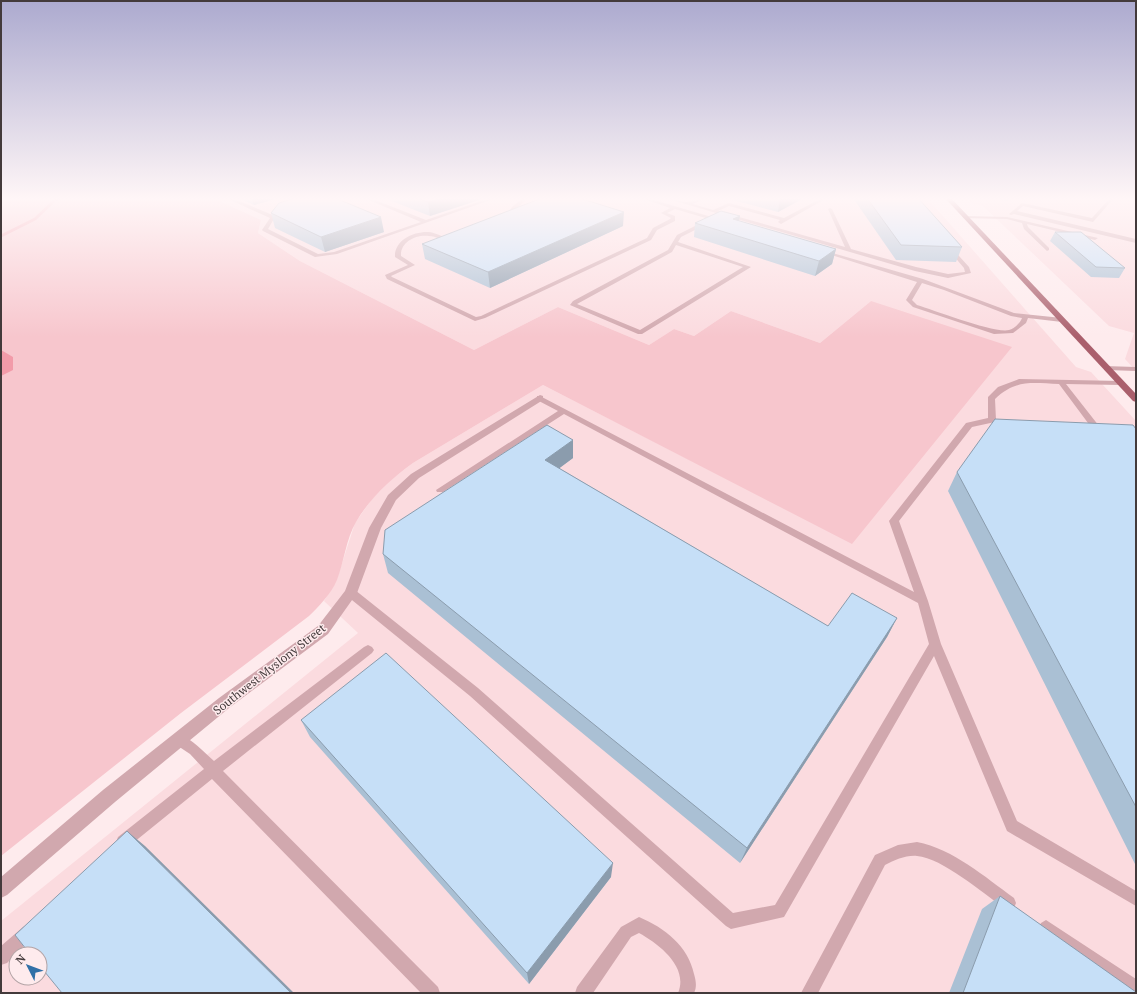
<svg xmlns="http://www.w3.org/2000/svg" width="1137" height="994" viewBox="0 0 1137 994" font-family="'PT Serif',serif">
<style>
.built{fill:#fbdbdf;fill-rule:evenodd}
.green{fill:#f7c6cd}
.water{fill:#f29ba9}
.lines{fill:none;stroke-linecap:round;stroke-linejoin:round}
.stream{stroke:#f29ba9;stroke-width:3}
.service{fill:#d1a8ae;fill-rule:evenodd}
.minor{fill:#d1a8ae;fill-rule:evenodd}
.trunk{fill:#aa5f6c;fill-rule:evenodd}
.wall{fill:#aac0d4}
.shaded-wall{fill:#8b9cad}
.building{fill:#c6dff7;stroke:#8b9cad}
.labels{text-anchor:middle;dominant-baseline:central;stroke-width:3;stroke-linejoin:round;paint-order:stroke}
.near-street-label{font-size:12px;fill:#433a3b;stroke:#feebed}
</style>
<rect width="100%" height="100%" fill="#feebed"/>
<path class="built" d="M213 198H927L1076 367 1091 372 1136 421V993H1V921L358 633 324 601 336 582 355 523 372 499 393 478 413 463 543 385 852 543 871 301 820 343 731 311 694 336 674 329 649 345 558 307 474 350 300 261 258 233 261 220ZM16 954H40V978H16Z
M966 198H1136V371L1125 359 1134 333 1109 326 983 206 971 203Z"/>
<path class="green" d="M1 198H213L261 220 258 233 300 261 474 350 558 307 649 345 674 329 694 336 731 311 820 343 871 301 1012 347 852 544 543 385 413 463C391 479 370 498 356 522 346 539 344 562 337 580 331 594 319 606 309 616L181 713 1 856Z"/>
<path class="water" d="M1 350 13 357V370L1 376Z"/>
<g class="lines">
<path class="stream" d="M1 236 35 219 55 200 62 198"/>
<path class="service" d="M226 198H232L275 216V217L268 229 318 254 334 252 421 222 364 198H370L426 220 490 198H496L337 254 315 257 263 231 262 230 270 218Z
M523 198H528L516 209 509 219H505V218L512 207Z
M641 198H647L715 218V220L681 237 678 242 751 267 642 334H638L570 305 573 301 668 250 677 235 709 219 675 209 667 213 675 216V221L657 230 651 240 485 318 475 321 387 279 385 275 408 265 395 257C394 240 414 231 429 232 437 233 445 238 453 240V242L451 243C443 241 436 236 429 236 416 234 400 242 401 256L415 265 391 276 392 277 476 317 481 316 647 238 653 228 670 219 671 218 661 213 670 208ZM676 245 743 267 640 330 577 304 672 252Z
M665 198C673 198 680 202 687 202 693 202 699 198 706 198L693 204 713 210 729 203 784 218 822 198H827L781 224 778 222 780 220 729 206 718 211 845 247 828 209 830 208 832 209 851 249 916 267 948 274 965 272 964 268 947 248 950 246 969 267 971 273 948 278 915 271Z
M1110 198H1114L1093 222 1023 206 1017 211 1136 239V243L1014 214 1011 215 1009 214 1022 203 1092 218Z
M965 216 1007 217 1098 238 1095 240 1027 224 1028 227 1049 248V250L1047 251 1024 229 1022 223 1007 219 963 218V217Z
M822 250 923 279 1014 313 1062 318 1065 320 1062 322 1028 318 1026 323 1013 333 994 334 913 307 906 300 917 282 822 252ZM922 283 944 290 1011 316 1022 318C1021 322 1014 329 1009 330 995 334 934 310 917 305L912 300Z
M1104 366 1136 367V371L1107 370H1104Z
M1019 379 1121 381 1125 383 1121 385 1066 384 1099 426 1095 428 1083 427 1082 425 1083 423H1088L1059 384C1032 383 1016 379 995 399L996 420 995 422 972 427 899 521 928 601 941 644 1017 821 1136 891V906L1007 831 934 656 784 917 731 929 726 926 470 696 347 596 346 593 347 590 351 589 355 590 478 688 733 913 775 905 929 644 918 603 564 414 443 492H437L436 490 558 411 537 400V396H540L914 592 889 521 966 423 988 418V397L998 387Z
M368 645 372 647 374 650 372 653 223 771 438 987 440 993H421L212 779 128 847 123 849 118 847 116 842 118 837 204 769 190 754 175 744 173 740 175 736 179 734C193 740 203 751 214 761L364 647Z
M917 842C953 849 985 877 1014 898L1016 903 1014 908 1009 910 1004 908C983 893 942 858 917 856 906 855 895 860 885 865L818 993H801L875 855 898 845Z
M639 917C665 928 688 946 694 974 696 981 697 987 694 993H678C689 967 659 944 639 933L631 937 593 993H575L577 987 621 927Z
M1046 920 1136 979V993H1128L1041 933 1038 928 1041 923Z
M28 924 33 927 36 932 33 937 7 963 1 965V946L23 927Z"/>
<path class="minor" d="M540 395 543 396V400L419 478 396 500 381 528 357 593 328 634 229 708 115 802 7 895 1 898V877L103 790 219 698 318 626 345 591 369 528 388 495 411 474Z"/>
<path class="trunk" d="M945 198H951L1136 394V402L1133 401Z"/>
</g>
<path class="wall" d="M238 198H279L254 205Z
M384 198H485L430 216Z
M725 198H804L778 212Z
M853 198H918L962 247 956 262 896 260Z
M992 198H1011L1007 201Z
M1038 198H1048L1046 200Z
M271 213 384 232 325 252 275 228Z
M740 216 739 221 836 249 832 264 815 276 694 237 695 223Z
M623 226 490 288 425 259 422 244Z
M1055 232 1125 268 1119 278 1091 277 1050 241Z
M1136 429V866L948 491 957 472Z
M573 440V458L559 468 828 626 897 618 887 637 740 863 388 573 383 554Z
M301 720 611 877 529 984 310 737Z
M1000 896 1136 993H949L982 909Z"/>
<path class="shaded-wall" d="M251 198H279L254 205Z
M442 198H485L430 216 428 202Z
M782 198H804L778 212 780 199Z
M624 212 623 226 490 288 488 272Z
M740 216 737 230 733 219Z
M381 217 384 232 325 252 321 237Z
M836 249 832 264 815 276 819 261Z
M573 440V458L545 479V460Z
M897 618 887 637 740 863 747 848Z
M127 831 145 846 294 993H291Z
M613 863 611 877 529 984 527 973Z"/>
<path class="building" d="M295 198H335L381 217 321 237 271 213 279 203Z
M417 198H442L428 202Z
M542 198H579L624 212 488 272 422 244Z
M867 198H918L962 247 901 245Z
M721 211 740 216 733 219 836 249 819 261 695 223Z
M1055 232H1081L1125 268 1096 267Z
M995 419 1133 425 1136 429V807L957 472Z
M547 425 573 440 545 460 828 626 852 593 897 618 747 848 383 554 385 530Z
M386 653 613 863 527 973 301 720Z
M127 831 291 993H62L40 966V954H30L15 935Z
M1000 896 1136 992V993H963Z"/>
<linearGradient id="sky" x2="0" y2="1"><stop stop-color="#acaacf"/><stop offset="0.59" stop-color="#fff6f7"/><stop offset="1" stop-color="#fff6f7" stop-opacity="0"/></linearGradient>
<rect width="1137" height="337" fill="url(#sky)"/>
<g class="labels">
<g class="near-street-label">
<text transform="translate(269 669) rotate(-38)">Southwest Myslony Street</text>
</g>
</g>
<rect width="1137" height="994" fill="none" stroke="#433a3b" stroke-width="4"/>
<g transform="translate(28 966) rotate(312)"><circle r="19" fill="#feebed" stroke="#b3a4a6"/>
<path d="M0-3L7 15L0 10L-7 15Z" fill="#3170a7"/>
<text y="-6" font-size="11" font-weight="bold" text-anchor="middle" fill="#433a3b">N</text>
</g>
</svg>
